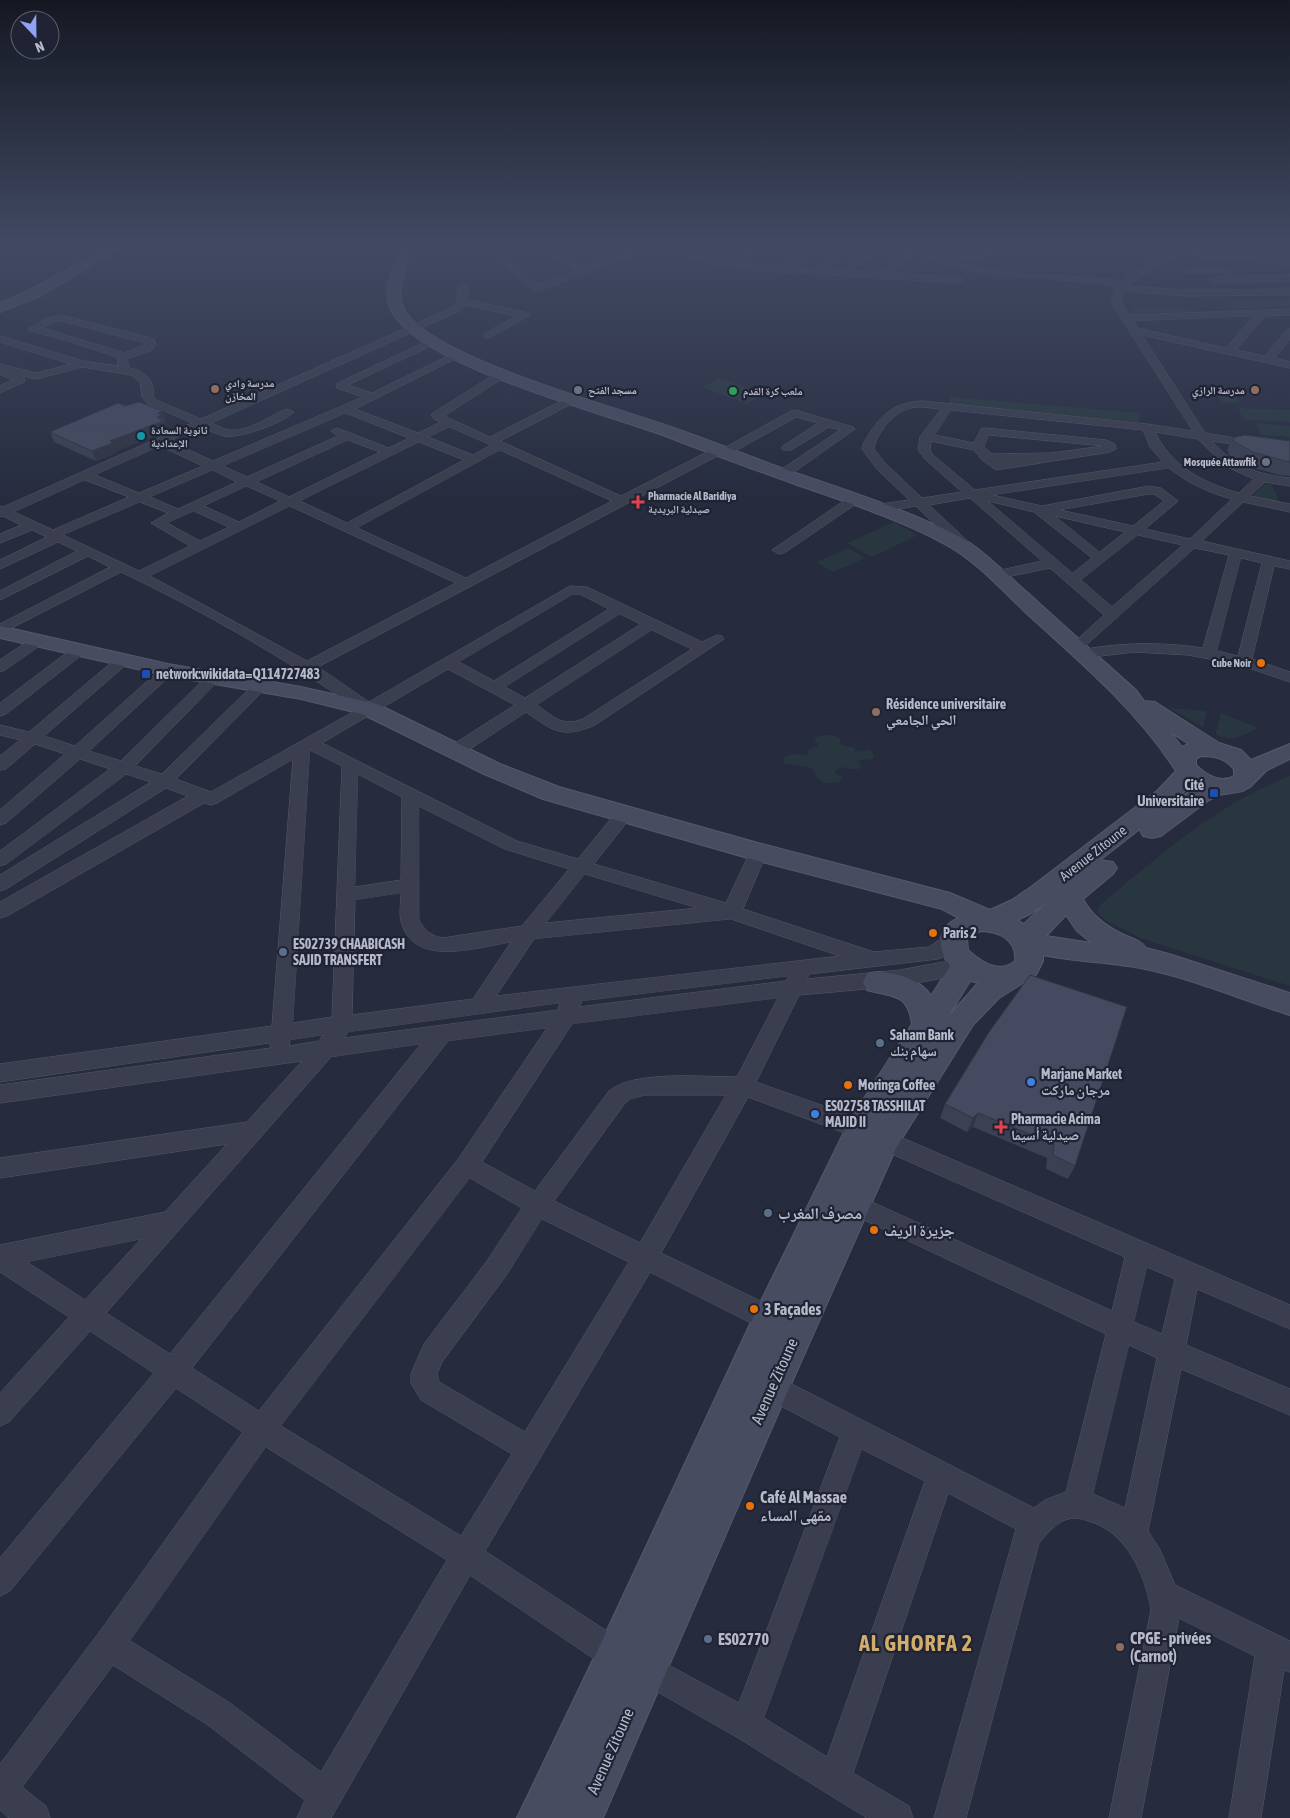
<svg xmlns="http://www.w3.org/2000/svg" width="1290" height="1818" viewBox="0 0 1290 1818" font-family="'Asap Condensed','Noto Naskh Arabic',sans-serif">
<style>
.green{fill:#28373f}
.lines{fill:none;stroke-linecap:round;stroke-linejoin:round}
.street-casing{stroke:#555969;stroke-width:1}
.secondary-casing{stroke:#555969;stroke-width:2}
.street{fill:#3a3e4e;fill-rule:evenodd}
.secondary{fill:#484c61;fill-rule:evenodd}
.wall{fill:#3b4053}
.shaded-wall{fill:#303443}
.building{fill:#454a60;stroke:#303443}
.education-dot{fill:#8d6e63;stroke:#1f2333;stroke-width:2}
.worship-dot{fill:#6b7280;stroke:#1f2333;stroke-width:2}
.leisure-dot{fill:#2e9e5b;stroke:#1f2333;stroke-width:2}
.culture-dot{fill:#0f9aa8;stroke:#1f2333;stroke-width:2}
.health-dot{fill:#e0444e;stroke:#1f2333;stroke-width:2}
.food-dot{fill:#e8710a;stroke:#1f2333;stroke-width:2}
.transit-dot{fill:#1a4fb4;stroke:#1f2333;stroke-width:2}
.service-dot{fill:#5c6f8a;stroke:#1f2333;stroke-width:2}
.shop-dot{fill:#3f7fe0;stroke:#1f2333;stroke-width:2}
.labels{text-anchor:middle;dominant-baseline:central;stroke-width:4.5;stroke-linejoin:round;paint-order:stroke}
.far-poi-label{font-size:11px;font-weight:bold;fill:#b6b9c9;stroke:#1f2333;text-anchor:start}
.poi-label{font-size:14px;font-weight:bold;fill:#b6b9c9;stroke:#1f2333;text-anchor:start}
.street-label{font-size:14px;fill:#b6b9c9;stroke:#1f2333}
.near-poi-label{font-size:16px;font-weight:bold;fill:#b6b9c9;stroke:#1f2333;text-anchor:start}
.near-street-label{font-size:16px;fill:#b6b9c9;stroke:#1f2333}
.near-district-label{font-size:22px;font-weight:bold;letter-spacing:1px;fill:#d0ad6a;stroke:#1f2333}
</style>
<rect width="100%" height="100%" fill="#262b3e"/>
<path class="green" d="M1290 299V307L1233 309 1223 302Z
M1134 308H1190L1197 311 1136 314 1132 312 1131 309Z
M720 378 766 394 747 404 701 387Z
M1212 388 1230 389 1240 403H1222Z
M950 397 1139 413 1140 422 950 405Z
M1238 408 1290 410V422L1244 420Z
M1255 423 1290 426V437L1261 435Z
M1266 484 1272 485 1279 502 1251 497Z
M894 522 918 535 872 557 847 543Z
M848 548 865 558 833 572 816 562Z
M1169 708 1207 711 1203 727Z
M1221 713 1259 728C1242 735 1233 744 1216 734Z
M824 735H833L840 739 841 745 855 748V752L869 750 873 753 874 758 857 761 861 765 859 769H849L845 767 837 769 835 773 842 777 840 782C825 785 817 783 812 768L784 763 783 758C792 753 798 753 807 756L808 750 818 746 814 738Z
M1290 776V986L1140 938 1107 921 1097 912 1099 906C1158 857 1217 804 1290 776Z"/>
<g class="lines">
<g class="street-casing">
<path id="street" d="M484 247H493L537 285 575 271 544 247H554L582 268 632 249V247L641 248 638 253 536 292Z
M667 247H679L702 256 733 263 741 255 716 247H731L746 251 752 247H763L742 264 785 266 803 247H812L794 267 819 269 844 247H853L828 269 842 270 873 247H883L852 271 881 272 909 249 908 247H920L946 259 998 247H1010L1009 250 955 262C1008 278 1067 273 1121 281 1133 274 1168 250 1178 247 1190 244 1205 256 1222 252L1290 259V265L1222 258 1212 260 1182 252 1126 286 1186 290 1290 289V295L1186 296 1123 291 1121 302 1129 315 1290 309V315L1265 316 1236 350 1265 356 1287 330 1290 329V339L1275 358 1290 362V368L1142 335 1205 433 1290 447V453L1212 441C1233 466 1259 475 1290 478V486L1265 482 1250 496 1290 504V512L1243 502 1202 541 1290 561V569L1274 566 1252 659 1290 672V682L1237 664 1188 655 1135 652 1083 658 1078 657 1076 654 1078 651 1071 650 1069 647 1104 615 1050 568 997 579 992 578 990 575 992 572 1042 561 970 498 929 505 975 548 977 551 970 555 965 554 916 506 881 512 875 508 881 504 909 500 877 469 862 449C863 442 867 437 871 431 885 411 898 402 923 401L1147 424 1193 431 1111 302 1116 286C1048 275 979 283 915 252L891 273 959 277 964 280 959 283 735 269 696 260ZM1254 316 1226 348 1137 328 1133 321ZM923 407 941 409 920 437 918 450 925 459 962 492 922 498 885 463 874 449C876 434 892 414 907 409 912 407 918 407 923 407ZM951 410 1143 430 1150 447 1163 462 975 490 933 455 930 450 931 441 974 450 982 460 996 470 1110 452 1116 449 1115 444 1106 440 985 428 981 429 974 443 935 435ZM1155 432 1198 439 1225 466 1254 479 1239 493C1203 483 1171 466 1155 432ZM989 435 1104 446 1051 453 992 454 984 447ZM1169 468C1188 483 1209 493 1232 499L1190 539 1145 529 1178 501 1161 488 1149 486 1042 506 992 495ZM1149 494H1154L1164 501 1133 526 1060 510ZM988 501 1034 512 1092 558 1073 573ZM1055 516 1125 532 1100 552ZM1138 535 1183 545 1112 607 1081 580ZM1195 548 1229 555 1203 648C1163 642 1122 642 1081 650ZM1241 558 1262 563 1238 656 1217 651Z
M1188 268H1229L1233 271 1229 274 1185 273V269Z
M1290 275V281L1214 283 1209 280 1214 277Z
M463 283 468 286 467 299 528 313 530 315 487 339 484 338V334L516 316 466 305 459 311 211 423C217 425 223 429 229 430 248 432 268 417 284 410L288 409 294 412C283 423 239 439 224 436 216 434 208 430 201 427L169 441 213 461 363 397 337 388 336 384 433 338 438 341 437 343 348 385 372 393 454 353 458 352 463 355 355 409 418 433 441 422 434 419 431 415 433 413 498 372H506L507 374 506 376 444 416 490 437 569 397H577L578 399 577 401 500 441 621 496 713 449H722L791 411 795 410 853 427 855 429 787 477H779L777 474 779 471 840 430 829 427 791 450H783L781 448 783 446 818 423 796 417 728 455H719L318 667 369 702 570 586 587 587 702 642 717 635 722 636 724 639 595 725C562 739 553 731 526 712L461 755 455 756 449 755 447 751 449 747 515 705 448 669 322 743 517 841 578 859 618 810 624 808 630 810 633 814 630 818 594 864 726 903 752 848 758 846 764 848 767 852 743 909 874 952 929 947 945 936 952 934 959 936 962 941C957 950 947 956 938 959L809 974 807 979 900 970 965 958 972 961 975 966 972 971 965 974 900 986 799 995 756 1082 869 1122 872 1129 869 1136 861 1139 748 1097 661 1253 779 1310 783 1319 779 1328 770 1331 761 1328 650 1272 485 1551 628 1645 632 1656 628 1667 617 1671 606 1667 470 1575 331 1818H297L305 1800 208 1725 113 1665 22 1787 46 1806 50 1818H9L0 1810V1764L98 1634 243 1432 176 1388 10 1591 0 1596V1558L154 1373 90 1331 9 1422 0 1426V1393L69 1317 0 1272V1245L165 1212 227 1144 0 1178V1158L247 1122 302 1061 0 1103V1085L271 1048 269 1043 0 1082V1064L272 1026 293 759 217 803 211 805 204 803 7 916 0 918V902L188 796 166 788 6 889 0 891V875L151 782 126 774 6 864 0 866V851L110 769 80 759 6 823 0 825V810L65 754 35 744 6 769 0 770V756L20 740 0 735V725L29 732 118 657H128L130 660 128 663 44 736 75 746 163 667H173L176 670 173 673 89 751 121 761 207 676H217L220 679 217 682 135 766 162 774 255 683H265L268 686 265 689 176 779 211 792 358 709C283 657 203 611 121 572L0 634V624L110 567 88 556 0 600V591L77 551 58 542 0 569V560L47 537 32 530 0 543V534L21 525 3 516 0 517V506L3 507 192 423 148 404 142 397 140 382 131 375 82 367 36 379 23 376 25 380 24 382 0 393V386L13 379 0 375V364L36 373 71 364 0 342V336L84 361 118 366 117 357 65 340 30 331 28 329 47 318 62 315 154 339 156 345 152 350 127 359 129 368C144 370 155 380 153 396L156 400 201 419 453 307 457 302 458 286ZM62 321 145 343 146 344 125 353 42 328 53 322ZM346 413 409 438 389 448 337 428 331 431 338 436 247 477 223 466ZM450 427 491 445 473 455 428 437ZM348 440 380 452 289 497 257 482ZM419 442 464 460 347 523 300 501ZM160 446 203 466 139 493 95 475ZM500 450 612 501 466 578 357 528ZM213 470 237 482 178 509 150 497ZM85 480 129 497 53 530 14 512ZM247 486 280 501 239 522 204 506ZM140 502 168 513 151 523 190 546 139 571 63 535ZM290 506 456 583 307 661 150 576ZM194 511 229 527 200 541 167 523ZM573 594H580L609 609 494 681 459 662ZM620 614 641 624 525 698 505 687ZM652 630 692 649 583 719C562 727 554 717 537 705ZM310 750 342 766 332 1017 293 1023ZM358 774 402 797 401 880 355 887ZM419 806 505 849 569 869 522 926 442 938C430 935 425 931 419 920ZM585 874 698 908 546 923ZM401 893C401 901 399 912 401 921 413 969 477 947 511 942L473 999 352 1015 355 900ZM731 919 840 956 496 996 534 939ZM789 976 786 981 579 1007 582 1001ZM778 998 737 1077C704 1077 634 1070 609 1091L535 1191 482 1162 572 1024ZM560 1003 558 1010 344 1038 348 1032ZM547 1028 459 1158 259 1411 192 1368 448 1041ZM323 1035 319 1041 289 1046 290 1040ZM421 1044 170 1354 106 1313 331 1057ZM646 1095H726L640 1243 554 1201 625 1103 630 1099ZM470 1178 522 1208 487 1261 424 1344 411 1374V1383L421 1400 512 1454 461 1536 281 1426ZM542 1219 629 1262 525 1432 439 1382 437 1374 442 1362 505 1277ZM141 1239 85 1300 27 1262ZM266 1447 447 1560 321 1772 230 1703 130 1641Z
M855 495 861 499 859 502 784 553 779 554 772 550 851 496Z
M37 637 42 638 44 641 42 644 5 670 0 672V660L32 638Z
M78 647 83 648 85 651 83 654 6 714 0 716V703L73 648Z
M884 1130 1290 1305V1329L1197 1289 1186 1345 1290 1389V1415L1181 1369 1148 1531 1160 1550 1175 1585 1290 1641V1672L1284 1670 1261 1818H1229L1255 1656 1179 1618 1141 1818H1109L1151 1610C1145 1574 1126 1531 1088 1521 1080 1518 1073 1517 1065 1520 1055 1524 1046 1535 1039 1543L966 1818H934L1016 1529 948 1493 853 1773 909 1806 913 1818H867L735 1736 635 1679 631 1668 635 1657 646 1653 739 1703 840 1437 762 1396 758 1387 762 1378 771 1374 780 1378 1034 1508 1045 1500 1066 1492 1106 1334 845 1211 841 1204 845 1197 853 1193 861 1197 1112 1311 1125 1257 876 1147 873 1140 876 1133ZM1147 1267 1175 1279 1162 1334 1134 1322ZM1129 1345 1157 1358 1125 1508 1093 1494ZM862 1449 925 1481 827 1757 764 1718Z"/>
</g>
<g class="secondary-casing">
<path id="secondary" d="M108 247H123L40 296 0 312V303L30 290Z
M400 247H412C407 266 395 290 404 309 427 357 619 408 674 428 714 442 753 458 793 472 849 491 905 509 958 536 984 550 1006 574 1028 593 1064 626 1100 658 1136 690L1144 701 1155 702 1219 743 1241 750 1251 760 1290 744V759L1267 770 1250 787 1243 791 1219 795 1209 800 1161 836 1152 838 1143 836 1140 830 1141 828 1100 860 1113 862 1117 868 1113 874 1083 899C1091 915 1106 926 1122 934 1130 938 1141 940 1146 948L1169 954 1290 993V1015C1242 1000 1194 979 1145 969 1111 962 1077 962 1043 955V961L1036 975 999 998 973 1025 896 1148 784 1400 603 1818H517L602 1641 758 1307 850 1120 912 1024C907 992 894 998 867 990L863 982 867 974C886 968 920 978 931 996L950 966C937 949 936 927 959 918L942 909 758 861 543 799 484 774 362 714 301 699 168 676 0 638V626L168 664 301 687 377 704 500 764 559 787 758 843 950 893 990 910 1012 900 1031 887 1158 790 1176 771C1136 709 1079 661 1025 612 1000 588 975 560 945 544 896 518 843 501 792 483 749 468 707 452 665 436 604 413 418 366 391 310 381 291 394 266 400 247ZM1170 732 1189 744 1182 747ZM1201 756C1214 756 1225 758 1234 769V776C1221 784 1206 775 1196 765V759ZM1190 785 1195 788 1176 800ZM1046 903 1024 924 1017 920 1030 914ZM1066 915 1077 931 1092 943 1046 936ZM980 931C998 931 1017 939 1015 961 1000 974 981 962 968 950L967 939 970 935ZM970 981 978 983 948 1017Z"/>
</g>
<use href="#street" class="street"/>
<use href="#secondary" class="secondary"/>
</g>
<path class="wall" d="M125 406 163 411 166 421H164L165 425H164L166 431 116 451V453L96 461 54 442 50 432Z
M1232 438 1290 441V476L1279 475 1247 466 1228 454 1229 452 1227 451Z
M989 1032 1075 1166 1068 1179 1046 1169 1047 1158 973 1127 967 1132 940 1118 945 1104Z"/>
<path class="shaded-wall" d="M163 411 166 421H164L165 425H164L166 431 116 451V453L96 461 92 451 157 417 158 413Z
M978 1113 973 1127 967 1132 973 1118Z"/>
<path class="building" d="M139 402 163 411 158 413 162 415 157 417 163 421 110 441 113 443 92 451 50 432 118 403 125 406Z
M1245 435 1290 441V462L1285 461 1253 452 1233 441 1235 440 1232 438Z
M1030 975 1127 1007 1075 1166 1053 1155 1054 1144 978 1113 973 1118 945 1104 989 1032Z"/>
<linearGradient id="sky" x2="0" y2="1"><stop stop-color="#151822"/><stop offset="0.49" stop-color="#414a63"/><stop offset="1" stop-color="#414a63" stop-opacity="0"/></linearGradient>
<rect width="1290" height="502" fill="url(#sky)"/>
<g class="education-dot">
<circle cx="215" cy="389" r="5"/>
<circle cx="1255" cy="390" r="5"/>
<circle cx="876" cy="712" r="5"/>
<circle cx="1120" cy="1647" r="5"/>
</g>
<g class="worship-dot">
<circle cx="578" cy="390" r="5"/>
<circle cx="1266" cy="462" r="5"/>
</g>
<circle class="leisure-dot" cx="733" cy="391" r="5"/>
<circle class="culture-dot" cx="141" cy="436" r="5"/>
<g class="health-dot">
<path d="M635.5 494.5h5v5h5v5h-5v5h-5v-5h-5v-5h5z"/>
<path d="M998.5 1119.5h5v5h5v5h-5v5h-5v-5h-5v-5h5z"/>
</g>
<g class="food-dot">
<circle cx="1261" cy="663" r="5"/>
<circle cx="933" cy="933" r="5"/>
<circle cx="848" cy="1085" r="5"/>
<circle cx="874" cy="1230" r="5"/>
<circle cx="754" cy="1309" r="5"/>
<circle cx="750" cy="1506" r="5"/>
</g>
<g class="transit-dot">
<rect x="141" y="669" width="10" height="10" rx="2.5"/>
<rect x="1209" y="788" width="10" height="10" rx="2.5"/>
</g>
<g class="service-dot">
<circle cx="283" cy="952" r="5"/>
<circle cx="880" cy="1043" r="5"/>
<circle cx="768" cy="1213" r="5"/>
<circle cx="708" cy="1639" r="5"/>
</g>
<g class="shop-dot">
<circle cx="1031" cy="1082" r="5"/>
<circle cx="815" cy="1114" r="5"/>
</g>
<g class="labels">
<g class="far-poi-label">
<text x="225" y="383">مدرسة وادي<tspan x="225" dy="13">المخازن</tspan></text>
<text x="588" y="390">مسجد الفتح</text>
<text x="1245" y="390" text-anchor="end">مدرسة الرازي</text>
<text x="743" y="391">ملعب كرة القدم</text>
<text x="151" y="430">ثانوية السعادة<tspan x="151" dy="13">الإعدادية</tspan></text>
<text x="1256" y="462" text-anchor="end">Mosquée Attawfik</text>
<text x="648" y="496">Pharmacie Al Baridiya<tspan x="648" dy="13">صيدلية البريدية</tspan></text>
<text x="1251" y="663" text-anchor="end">Cube Noir</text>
</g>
<g class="poi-label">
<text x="156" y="674">network:wikidata=Q114727483</text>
<text x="886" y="704">Résidence universitaire<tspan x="886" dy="16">الحي الجامعي</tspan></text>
<text x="1204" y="785" text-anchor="end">Cité<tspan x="1204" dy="16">Universitaire</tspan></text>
<text x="943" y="933">Paris 2</text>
<text x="293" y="944">ES02739 CHAABICASH<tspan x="293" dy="16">SAJID TRANSFERT</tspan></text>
<text x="890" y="1035">Saham Bank<tspan x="890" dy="16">سهام بنك</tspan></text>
<text x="1041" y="1074">Marjane Market<tspan x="1041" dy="16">مرجان ماركت</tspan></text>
<text x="858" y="1085">Moringa Coffee</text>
<text x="825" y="1106">ES02758 TASSHILAT<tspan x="825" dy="16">MAJID II</tspan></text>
<text x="1011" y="1119">Pharmacie Acima<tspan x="1011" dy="16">صيدلية أسيما</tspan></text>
</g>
<g class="street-label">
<text transform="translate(1093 853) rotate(-38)">Avenue Zitoune</text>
</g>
<g class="near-poi-label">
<text x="778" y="1213">مصرف المغرب</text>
<text x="884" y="1230">جزيرة الريف</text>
<text x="764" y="1309">3 Façades</text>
<text x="760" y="1497">Café Al Massae<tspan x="760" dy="18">مقهى المساء</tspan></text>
<text x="1130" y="1638">CPGE - privées<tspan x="1130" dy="18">(Carnot)</tspan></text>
<text x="718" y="1639">ES02770</text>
</g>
<g class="near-street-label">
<text transform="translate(774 1381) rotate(-66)">Avenue Zitoune</text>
<text transform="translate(610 1751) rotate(-66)">Avenue Zitoune</text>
</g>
<g class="near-district-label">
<text x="916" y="1643">AL GHORFA 2</text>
</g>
</g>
<g transform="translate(35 35) rotate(158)"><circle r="24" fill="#1f2333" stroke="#5b5f6f"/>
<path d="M0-4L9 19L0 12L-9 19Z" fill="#91a1f3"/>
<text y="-8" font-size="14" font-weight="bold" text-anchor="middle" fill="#b6b9c9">N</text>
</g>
</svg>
